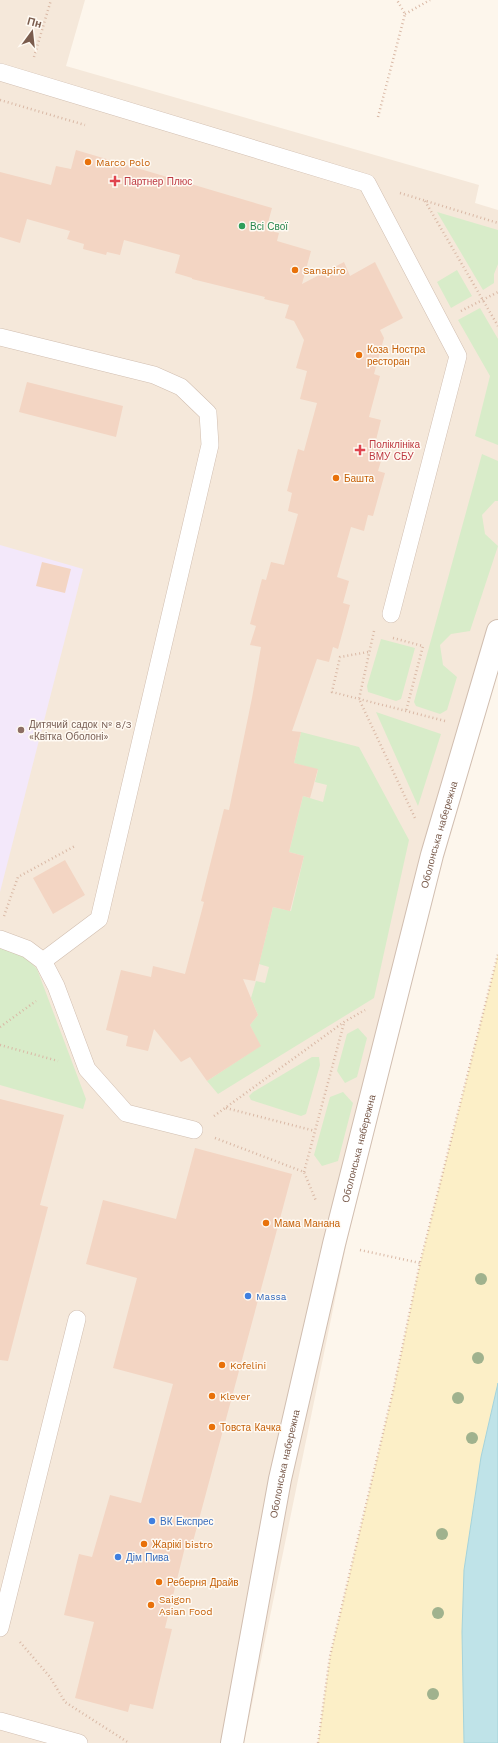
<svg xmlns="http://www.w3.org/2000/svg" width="498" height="1743" viewBox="0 0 498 1743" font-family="'Work Sans',sans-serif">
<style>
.residential{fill:#f5e8da}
.education{fill:#f3e8fa}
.green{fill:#d8ecc9}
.sand{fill:#fcefc7}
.water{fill:#bfe3e8;stroke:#a5d3da}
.building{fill:#f3d5c3}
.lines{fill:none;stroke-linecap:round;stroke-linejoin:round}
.lane-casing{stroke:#d1beb0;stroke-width:18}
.street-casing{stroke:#d1beb0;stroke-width:24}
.path{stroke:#d9b8a5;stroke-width:2.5;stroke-dasharray:1 3;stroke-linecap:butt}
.lane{stroke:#fff;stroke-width:17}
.street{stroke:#fff;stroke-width:22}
.tree{fill:#a0b28e}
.food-dot{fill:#e8710a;stroke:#fffaf3;stroke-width:1.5}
.health-dot{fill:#e0444e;stroke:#fffaf3;stroke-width:1.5}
.leisure-dot{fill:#2e9e5b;stroke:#fffaf3;stroke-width:1.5}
.education-dot{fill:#8d6e63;stroke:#fffaf3;stroke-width:1.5}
.shop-dot{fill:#3f7fe0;stroke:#fffaf3;stroke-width:1.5}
.labels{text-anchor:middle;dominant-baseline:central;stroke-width:3;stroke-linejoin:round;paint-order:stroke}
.food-label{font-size:10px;fill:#c56008;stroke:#fffaf3;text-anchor:start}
.health-label{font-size:10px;fill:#be3a42;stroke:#fffaf3;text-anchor:start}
.leisure-label{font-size:10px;fill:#27864d;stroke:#fffaf3;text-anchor:start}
.education-label{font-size:10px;fill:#785e54;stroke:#fffaf3;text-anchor:start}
.street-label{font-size:10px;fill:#7a5c4d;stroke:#fffaf3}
.shop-label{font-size:10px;fill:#366cbe;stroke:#fffaf3;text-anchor:start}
</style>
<rect width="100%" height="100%" fill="#fdf6ec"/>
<path class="residential" d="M0 0H85L66 66 479 185 475 203 498 210V661L476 724 347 1241 244 1743H0Z"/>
<path class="education" d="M0 545 83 569 0 892Z"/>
<path class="green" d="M437 212 498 230V264L494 274V283L483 290Z
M457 270 472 296 451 308 437 282Z
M480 308 498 339V445L475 436 490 376 458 320Z
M482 454 498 461V501H495L482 515 485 534 498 546 470 631 451 634 440 645 443 665 457 677 447 710 440 714 416 706 414 702Z
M381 639 415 648 401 699 396 701 368 692 367 686Z
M376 712 441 734 418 806Z
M301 732 359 747 409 840 374 998 218 1094 207 1081 260 1046 250 1025 258 1015 251 998 256 981 265 983 269 967 259 964 273 907 291 911 304 856 289 852 303 796 323 802 327 785 315 782 318 770 294 763Z
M0 947 23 954 37 969 86 1099 83 1109 0 1085Z
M358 1028 367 1038 357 1077 345 1083 337 1071 347 1034Z
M312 1057H319L320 1065 306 1114 301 1116 251 1100 249 1096 253 1092Z
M343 1092 353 1103 338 1161 322 1166 314 1155 330 1097Z"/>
<path class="sand" d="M498 954V1383L481 1457 464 1570 462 1632 464 1743H318L330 1656 394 1387 420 1263Z"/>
<path class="water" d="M498 1383V1743H464L462 1632 464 1570 481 1457Z"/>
<path class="building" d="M76 150 272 208 266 230 279 233 277 241 311 251 302 284 344 262 350 276 375 262 403 318 380 330 384 338 374 374 380 376 369 417 381 420 374 448 384 451 378 471 385 473 373 516 368 515 364 531 351 527 337 577 349 581 343 603 350 605 338 649 333 647 329 662 317 659 292 731 301 732 294 763 318 769 310 798 303 796 289 852 304 856 290 911 273 907 255 981 243 979 258 1015 250 1025 261 1046 207 1081 190 1057 181 1062 154 1029 148 1051 126 1046 128 1036 106 1030 121 970 151 977 153 966 185 974 204 902 201 901 224 809 229 810 252 698 261 647 250 645 256 626 250 624 262 579 266 580 271 562 284 565 298 514 288 511 292 493 287 491 298 449 304 451 317 403 300 399 307 371 296 368 304 340 294 321 285 318 289 305 264 299 265 297 192 279V278L175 273 180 255 124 240 120 255 107 252 106 255 83 249 84 244 67 239 70 231 27 219 20 243 0 237V172L51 185 56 166 71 169Z
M27 382 123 406 116 437 19 412Z
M42 562 71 569 65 593 36 586Z
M65 860 85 895 53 914 33 878Z
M0 1099 64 1115 40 1205 48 1207 8 1361 0 1360Z
M195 1148 292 1174 191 1549 185 1547 165 1628 172 1629 153 1709 130 1704 128 1712 75 1698 94 1622 64 1615 79 1554 92 1557 110 1495 141 1503 173 1384 113 1368 137 1278 86 1264 103 1200 176 1219Z"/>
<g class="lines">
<g class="lane-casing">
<path id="lane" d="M0 72 367 183 458 356 391 614
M0 337 154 375 181 387 208 413 210 445 99 919 43 961
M0 939 27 949 43 961 56 986 87 1069 126 1113 194 1130
M0 1628 77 1319
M0 1721 79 1743"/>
</g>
<g class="street-casing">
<g id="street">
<path id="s1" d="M232 1743 280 1479 334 1244 432 855 498 631"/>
</g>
</g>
<path class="path" d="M405 14 430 0
M34 57 51 0
M0 100 85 125
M378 117 405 14 397 0
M400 193 498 223
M425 201 498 326
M461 311 498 292
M374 631 359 699 415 818
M393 638 423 646 406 711
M368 652 340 657 332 692 445 721
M4 916 18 877 75 846
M0 1027 36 1001
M0 1045 58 1061
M226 1108 315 1131
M214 1116 344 1022 365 1010
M215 1138 304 1172 316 1201
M304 1172 344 1023
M360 1250 420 1263
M20 1642 50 1677 65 1702 129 1743
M318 1743 330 1656 394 1387 420 1263 498 954"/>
<use href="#lane" class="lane"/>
<use href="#street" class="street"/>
</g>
<g class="tree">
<circle cx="481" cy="1279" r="6"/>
<circle cx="478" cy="1358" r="6"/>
<circle cx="458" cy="1398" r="6"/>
<circle cx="472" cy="1438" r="6"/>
<circle cx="442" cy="1534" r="6"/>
<circle cx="438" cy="1613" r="6"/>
<circle cx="433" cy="1694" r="6"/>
</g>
<g class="food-dot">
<circle cx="88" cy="162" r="4"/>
<circle cx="295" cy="270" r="4"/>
<circle cx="359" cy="355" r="4"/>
<circle cx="336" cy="478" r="4"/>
<circle cx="266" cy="1223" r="4"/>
<circle cx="222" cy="1365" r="4"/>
<circle cx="212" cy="1396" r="4"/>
<circle cx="212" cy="1427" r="4"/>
<circle cx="144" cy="1544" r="4"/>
<circle cx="159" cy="1582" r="4"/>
<circle cx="151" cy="1605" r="4"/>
</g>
<g class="health-dot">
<path d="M113 175h4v4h4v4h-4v4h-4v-4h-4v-4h4z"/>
<path d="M358 444h4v4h4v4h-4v4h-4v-4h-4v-4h4z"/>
</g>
<circle class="leisure-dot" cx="242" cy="226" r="4"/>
<circle class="education-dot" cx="21" cy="730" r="4"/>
<g class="shop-dot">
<circle cx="248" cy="1296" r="4"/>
<circle cx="152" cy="1521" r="4"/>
<circle cx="118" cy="1557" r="4"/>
</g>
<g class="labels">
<g class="food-label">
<text x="96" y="162">Marco Polo</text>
<text x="303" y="270">Sanapiro</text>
<text x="367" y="349">Коза Ностра<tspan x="367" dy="12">ресторан</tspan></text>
<text x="344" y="478">Башта</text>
<text x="274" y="1223">Мама Манана</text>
<text x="230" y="1365">Kofelini</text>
<text x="220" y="1396">Klever</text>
<text x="220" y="1427">Товста Качка</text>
<text x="152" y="1544">Жарікі bistro</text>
<text x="167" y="1582">Реберня Драйв</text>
<text x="159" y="1599">Saigon<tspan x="159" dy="12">Asian Food</tspan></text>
</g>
<g class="health-label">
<text x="124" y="181">Партнер Плюс</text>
<text x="369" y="444">Поліклініка<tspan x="369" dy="12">ВМУ СБУ</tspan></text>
</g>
<g class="leisure-label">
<text x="250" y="226">Всі Свої</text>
</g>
<g class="education-label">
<text x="29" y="724">Дитячий садок № 8/3<tspan x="29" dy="12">«Квітка Оболоні»</tspan></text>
</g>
<g class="street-label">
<text stroke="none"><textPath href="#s1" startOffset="932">Оболонська набережна</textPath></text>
<text stroke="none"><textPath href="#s1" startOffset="608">Оболонська набережна</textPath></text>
<text stroke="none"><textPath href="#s1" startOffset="284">Оболонська набережна</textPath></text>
</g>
<g class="shop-label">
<text x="256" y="1296">Massa</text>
<text x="160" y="1521">ВК Експрес</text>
<text x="126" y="1557">Дім Пива</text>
</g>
</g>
<g transform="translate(32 32) rotate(15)" stroke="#fffaf3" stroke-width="3" paint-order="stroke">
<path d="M0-3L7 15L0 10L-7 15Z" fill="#7a5c4d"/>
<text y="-6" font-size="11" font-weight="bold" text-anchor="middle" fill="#7a5c4d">Пн</text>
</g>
</svg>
